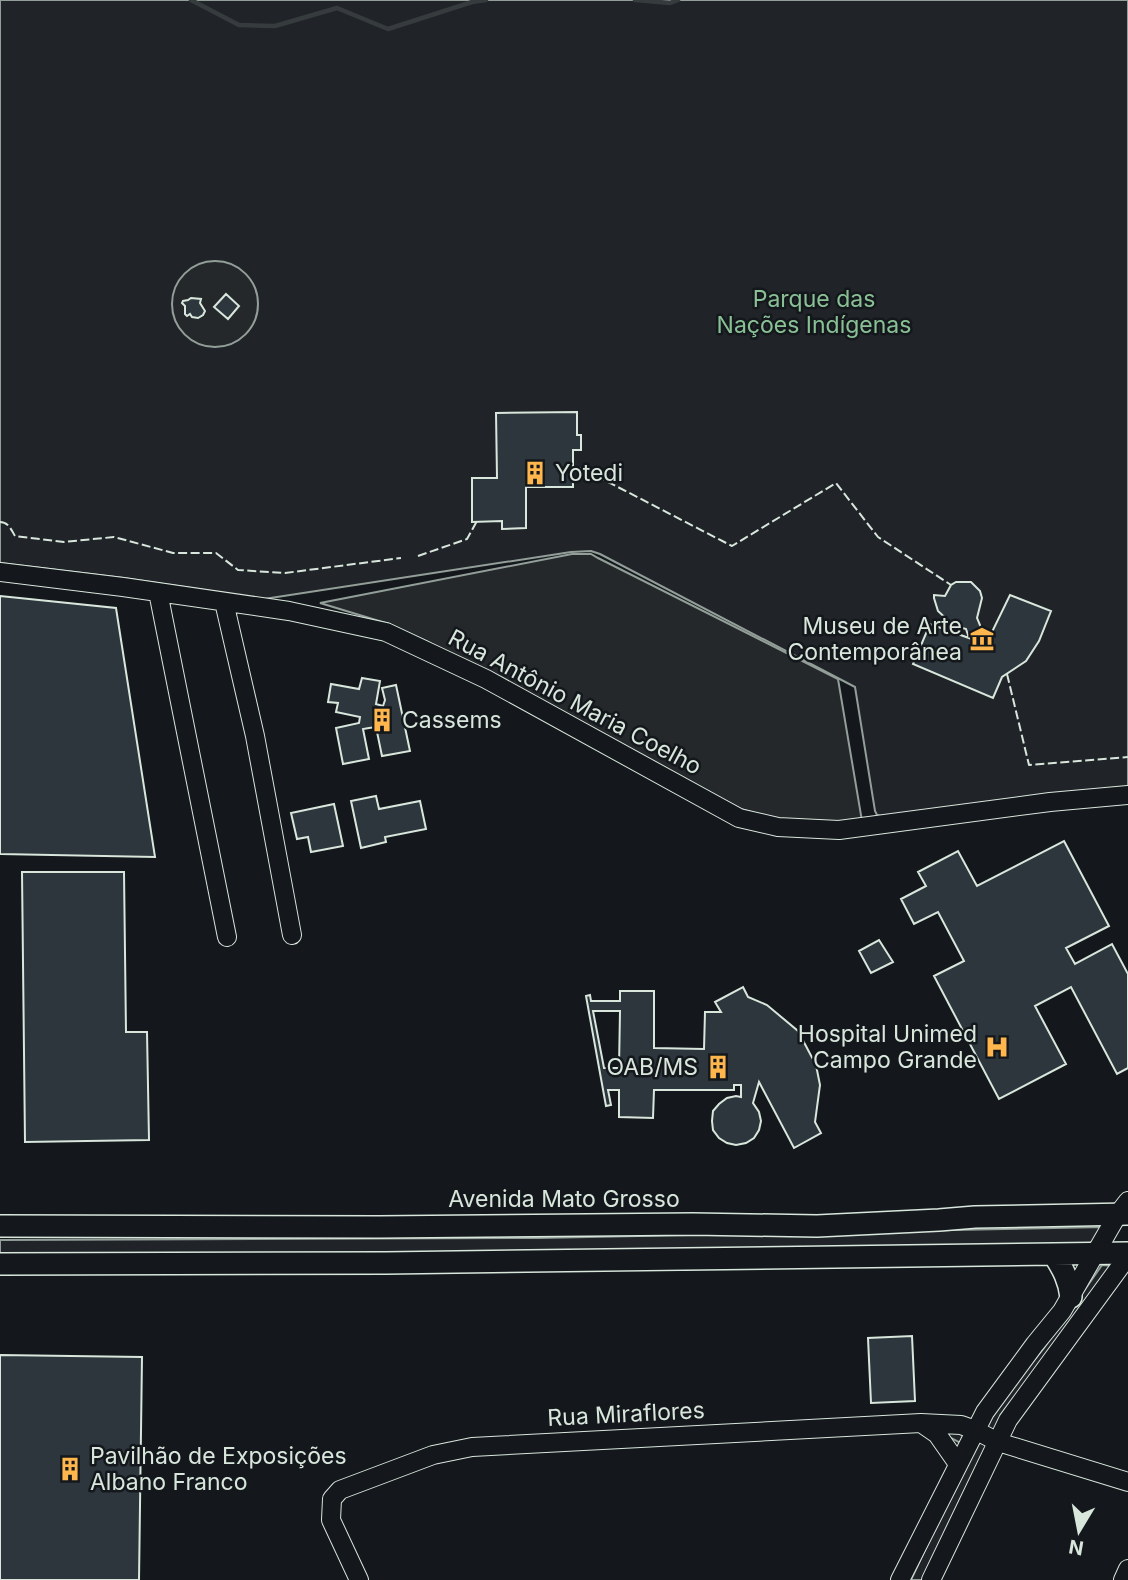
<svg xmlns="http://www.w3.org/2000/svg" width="1128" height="1580" viewBox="0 0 1128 1580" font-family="Inter,sans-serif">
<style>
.green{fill:#202428;stroke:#939e99;stroke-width:2}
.parking{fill:#24282b;stroke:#939e99;stroke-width:2}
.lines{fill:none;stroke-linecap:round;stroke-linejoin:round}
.stream{stroke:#363b3e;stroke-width:4.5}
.building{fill:#2c363c;stroke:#d8e6dc;stroke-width:2;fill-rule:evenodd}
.minor-casing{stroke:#d8e6dc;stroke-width:20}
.major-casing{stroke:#d8e6dc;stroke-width:24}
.minor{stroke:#14181c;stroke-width:18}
.major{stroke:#14181c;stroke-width:21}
.fence{stroke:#d8e6dc;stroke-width:2;stroke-dasharray:9 3.5;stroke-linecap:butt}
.labels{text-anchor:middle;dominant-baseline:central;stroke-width:5;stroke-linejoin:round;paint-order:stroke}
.park-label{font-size:23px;fill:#8ac095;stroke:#14181c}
.poi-label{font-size:23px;fill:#d8e6dc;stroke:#14181c;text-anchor:start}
.street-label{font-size:23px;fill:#d8e6dc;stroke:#14181c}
</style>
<rect width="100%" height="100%" fill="#14181c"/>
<path class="green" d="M0 0H1128V787L881 816 877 815 875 811 855 687 600 554 591 551 571 552 264 599 124 578 0 563Z
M1104 1227 1091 1249 0 1262V1240L538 1238Z
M1102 1265 1115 1266 1048 1363 927 1580H911L972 1449 949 1437 940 1430 981 1433 1003 1397 1044 1348Z"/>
<path class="parking" d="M172 304a43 43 0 1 1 86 0a43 43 0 1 1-86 0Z
M572 554H591L598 558 838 679 862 821 827 824 778 820 741 809 426 641 389 624 320 603Z"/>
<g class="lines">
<path class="stream" d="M191 0 239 25 275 26 337 8 388 29 472 2 486 0
M635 0 670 3 678 0"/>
</g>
<path class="building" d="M226 294 239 306 228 319 214 307Z
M191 298 201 299 200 303 205 311 203 315 198 318 192 317 190 314 187 316 185 314V306L182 303 183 301 188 300Z
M577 412V435H581V450H573V487H526V528L502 529V521L472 522V478H497L496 413Z
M956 582H971L980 591 982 598 977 618 984 635 992 632 1010 595 1051 611 1039 641 1026 661 1002 677 993 698 913 664 930 624 969 638 966 629 953 625 938 611 934 598V595L945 596 951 585Z
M0 596 116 608 155 857 0 854Z
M362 678 380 681 376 704 383 706 385 700 382 688 396 685 410 751 382 756 376 727 369 728 363 729 369 759 343 764 336 728 359 723 360 717 336 712 338 703 328 702 331 684 359 689Z
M376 796 379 809 420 801 426 829 385 837 386 842 361 848 351 801Z
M334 804 343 846 311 852 308 837 297 839 291 813Z
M1064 841 1109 926 1066 948 1075 964 1112 944 1128 974V1068L1117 1074 1071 987 1035 1006 1066 1064 999 1099 934 976 964 961 938 912 914 924 901 899 926 886 918 872 958 851 977 886Z
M22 872H124L126 1032H147L149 1140 25 1142Z
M879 940 893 962 871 973 859 951Z
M743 987 748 997 767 1005 798 1031 816 1065 820 1085 815 1122 821 1133 794 1148 759 1082 753 1103 759 1112 761 1121 759 1130 754 1138 746 1143 736 1145 727 1143 719 1138 713 1130 712 1121 713 1111 719 1104 727 1098 736 1096 741 1097V1085H734V1090H654L653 1118 619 1117V1090H608L611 1105 606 1106 586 996 590 995 591 1001H620V991H654V1048L704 1049 705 1012H721L715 1002ZM593 1011H620L619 1068H604Z
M912 1336 915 1401 871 1403 868 1338Z
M0 1355 142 1357 139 1580H0Z"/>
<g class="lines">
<g class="minor-casing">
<path id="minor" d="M0 572 123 587 289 611 386 632 486 679 739 818 778 827 839 830 1050 802 1128 795
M158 592 227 937
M224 602 255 736 292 935
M921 1423 937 1434 958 1464
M359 1580 331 1520 332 1499 340 1490 433 1455 472 1447 921 1423 961 1425 975 1430 998 1442 1128 1482
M900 1580 985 1412 1035 1344 1062 1311 1118 1214 1128 1201
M931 1580 1008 1420 1128 1256
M1123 1580 1128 1569"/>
</g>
<g class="major-casing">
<path id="major" d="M0 1226 379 1227 693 1224 817 1226 939 1220 975 1217 1128 1214
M1054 1255C1063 1269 1069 1280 1071 1297
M0 1264 386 1263 1128 1253"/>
</g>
<use href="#minor" class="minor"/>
<use href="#major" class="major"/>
<path class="fence" d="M573 469 581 468 732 546 836 483 878 537 951 585
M0 522C8 522 11 529 15 536L64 542 114 537 173 553H216L238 570 285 573 401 558
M418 556 467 539 477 521
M1007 674 1029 765 1128 757"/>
</g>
<defs>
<g id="building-bare" transform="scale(1.89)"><path d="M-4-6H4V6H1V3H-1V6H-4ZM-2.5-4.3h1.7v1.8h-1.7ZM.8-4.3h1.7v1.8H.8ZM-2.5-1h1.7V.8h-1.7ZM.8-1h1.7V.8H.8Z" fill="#ffb74d" stroke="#14181c" stroke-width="2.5" paint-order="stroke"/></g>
<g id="museum-bare" transform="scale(1.89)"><path d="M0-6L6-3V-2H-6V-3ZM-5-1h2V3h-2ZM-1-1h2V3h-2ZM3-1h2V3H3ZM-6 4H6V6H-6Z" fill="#ffb74d" stroke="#14181c" stroke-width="2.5" paint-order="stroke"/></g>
<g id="hospital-bare" transform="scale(1.89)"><path d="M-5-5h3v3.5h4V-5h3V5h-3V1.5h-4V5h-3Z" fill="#ffb74d" stroke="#14181c" stroke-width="2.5" paint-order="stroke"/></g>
</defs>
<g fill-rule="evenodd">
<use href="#building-bare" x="535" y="473"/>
<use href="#museum-bare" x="982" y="639"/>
<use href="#building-bare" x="382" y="720"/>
<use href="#hospital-bare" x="997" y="1047"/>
<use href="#building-bare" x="718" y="1067"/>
<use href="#building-bare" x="70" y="1469"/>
</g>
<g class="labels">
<g class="park-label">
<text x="814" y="299">Parque das<tspan x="814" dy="26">Nações Indígenas</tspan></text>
</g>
<g class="poi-label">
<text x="555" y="473">Yotedi</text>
<text x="962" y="626" text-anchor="end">Museu de Arte<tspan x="962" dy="26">Contemporânea</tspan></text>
<text x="402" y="720">Cassems</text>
<text x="977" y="1034" text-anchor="end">Hospital Unimed<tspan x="977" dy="26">Campo Grande</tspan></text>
<text x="698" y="1067" text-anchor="end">OAB/MS</text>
<text x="90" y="1456">Pavilhão de Exposições<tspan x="90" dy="26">Albano Franco</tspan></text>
</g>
<g class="street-label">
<text transform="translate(575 702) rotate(28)">Rua Antônio Maria Coelho</text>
<text x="564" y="1199">Avenida Mato Grosso</text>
<text transform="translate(626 1414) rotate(-3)">Rua Miraflores</text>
</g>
</g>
<g transform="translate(1079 1531) rotate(190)" stroke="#14181c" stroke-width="5" paint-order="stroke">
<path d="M0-5L12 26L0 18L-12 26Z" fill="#d8e6dc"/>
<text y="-10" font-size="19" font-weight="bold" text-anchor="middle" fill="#d8e6dc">N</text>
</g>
</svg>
